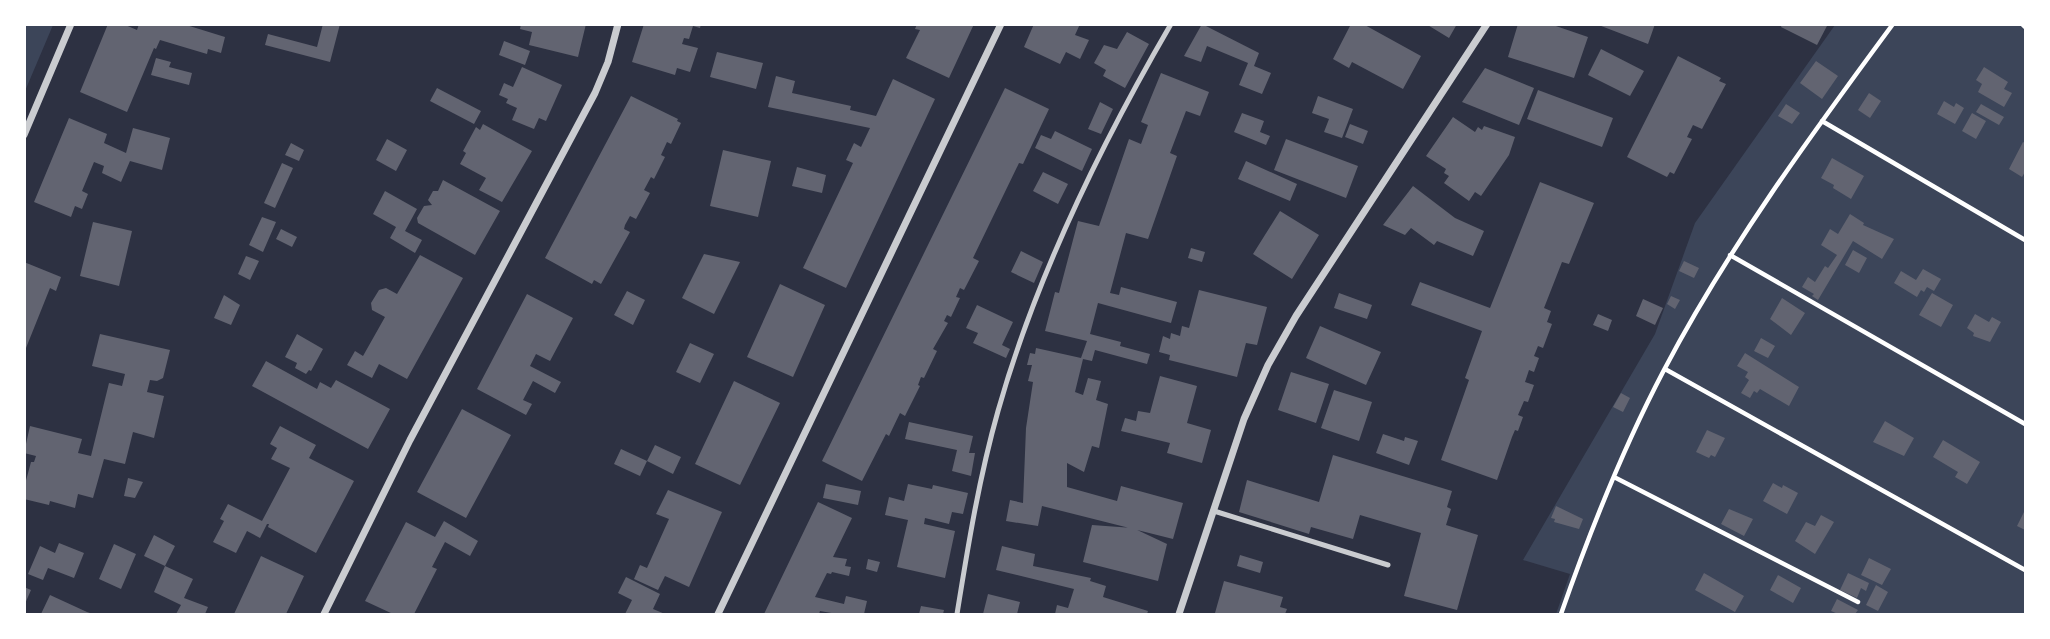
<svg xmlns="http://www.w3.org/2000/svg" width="2050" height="639" viewBox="0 0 2050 639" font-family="Figtree,sans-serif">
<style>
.green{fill:#3c4559}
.building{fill:#626471}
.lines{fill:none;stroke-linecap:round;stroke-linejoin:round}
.path{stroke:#fff;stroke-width:4.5}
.service{stroke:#caccd0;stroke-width:5}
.minor{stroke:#caccd0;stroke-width:7}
</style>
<rect width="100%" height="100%" fill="#2d3142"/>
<path class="green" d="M25 24 53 25 25 91 24 25Z
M1835 25H2025V614H1556L1570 574 1523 560 1655 334 1695 223Z"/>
<path class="building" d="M108 24H123L137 30 139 24H183L225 37 221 53 208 49 207 54 160 40 156 49 154 48 127 112 80 92Z
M323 24H340L330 62 265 45 268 34 317 47Z
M521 24H586L578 57 529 45 532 32 520 29Z
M644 24H701L700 28 693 26 689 39 684 38 682 44 698 48 690 72 677 68 675 75 632 62Z
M917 24H974L949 78 906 58 920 30 915 29Z
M1034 24H1080L1075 35 1089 40 1080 59 1066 52 1060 64 1024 47Z
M1202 24 1259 53 1254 66 1271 73 1262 94 1239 85 1248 63 1207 46 1201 62 1184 56Z
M1351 24H1363L1421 56 1403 89 1352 62 1349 68 1333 59Z
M1426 24H1457L1449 38Z
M1518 24H1550L1588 37 1574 78 1508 57Z
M1596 24H1655L1648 44Z
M1782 24H1828L1817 45 1781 27Z
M1127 32 1149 44 1125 88 1103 76 1106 70 1094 63 1104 45 1117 49Z
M504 41 530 51 525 65 499 55Z
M1601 49 1644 71 1630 96 1588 75Z
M717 52 763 63 756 89 710 77Z
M1678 56 1721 78 1719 81 1726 84 1702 129 1693 125 1687 137 1692 139 1674 174 1670 172 1667 177 1627 157Z
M156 58 171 62 169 67 192 73 189 85 151 75Z
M1816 61 1838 76 1822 99 1800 83Z
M522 67 562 85 546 121 539 118 534 129 512 120 517 108 506 103 508 99 499 95 504 83 513 87Z
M1984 67 2008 82 2004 89 2012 93 2004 107 1978 92 1982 84 1976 80Z
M1485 68 1534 88 1519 125 1462 102Z
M1161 73 1209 92 1200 116 1186 111 1170 153 1177 156 1148 239 1126 233 1110 293 1119 295 1121 287 1177 302 1171 323 1098 303 1090 334 1121 342 1120 346 1150 354 1147 364 1095 350 1092 361 1083 359 1075 392 1083 395 1088 378 1101 381 1096 400 1108 404 1099 448 1092 446 1084 472 1067 463V487L1117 501 1121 486 1183 503 1173 539 1042 506 1038 526 1006 521 1010 500 1023 503 1026 428 1033 382 1028 381 1032 365H1027L1030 353 1035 354 1036 348 1081 358 1087 341 1045 331 1055 292 1059 293 1078 221 1099 226 1129 139 1141 144 1148 125 1141 122Z
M776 76 795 81 792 93 851 106 850 110 876 116 893 79 935 99 846 288 803 268 853 163 846 160 854 143 861 147 870 128 768 107Z
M437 88 481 111 474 124 430 101Z
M1005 88 1049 109 1023 164 1019 163 973 258 979 261 964 290 960 288 956 297 960 298 951 317 947 315 944 321 948 323 933 349 937 351 924 378 921 377 918 385 920 386 905 416 900 413 889 436 886 434 862 481 822 461Z
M1538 90 1613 118 1602 147 1527 119Z
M1869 93 1881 101 1870 118 1858 110Z
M631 96 678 119 677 121 681 123 671 144 667 142 661 155 665 157 654 179 651 177 644 190 650 193 636 219 630 216 625 225 624 229 630 232 601 284 594 280 592 284 545 258Z
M1318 96 1353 109 1342 138 1324 132 1329 119 1312 113Z
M1944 101 1954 107 1956 103 1964 108 1955 124 1937 114Z
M1100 102 1113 109 1101 134 1088 129Z
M1786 104 1800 113 1792 124 1778 116Z
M1981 104 2004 117 1999 125 1976 112Z
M1242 113 1264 121 1260 132 1270 136 1266 145 1234 132Z
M1972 113 1986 121 1976 139 1962 131Z
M1453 117 1475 132 1478 127 1482 130 1484 126 1515 137 1509 155 1481 196 1475 192 1469 201 1444 183 1449 176 1444 173 1446 169 1426 156Z
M69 118 107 134 104 143 126 153 133 128 170 138 162 170 130 161 121 182 102 173 104 166 94 162 82 191 88 194 82 209 75 206 71 217 34 202Z
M483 124 532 151 502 202 479 190 486 178 460 164 466 153 463 151 476 127 480 130Z
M1350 124 1368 131 1363 144 1345 137Z
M1055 131 1092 149 1082 171 1035 148 1041 135 1051 139Z
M387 139 407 150 396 171 376 160Z
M1286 139 1358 166 1346 198 1274 170Z
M2023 142 2025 143V172L2022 177 2009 169Z
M291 143 304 150 299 161 285 155Z
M723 150 771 161 758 217 710 206Z
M1832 158 1864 176 1851 199 1833 188 1834 185 1821 178Z
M1246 161 1297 184 1290 201 1238 179Z
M282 163 293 168 275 208 264 203Z
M797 167 826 175 822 193 792 186Z
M1043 172 1068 184 1058 204 1033 191Z
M443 180 500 211 475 255 418 223 417 218 424 206 432 205 428 200 433 191H438Z
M1540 182 1594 203 1569 264 1562 262 1544 308 1551 311 1547 322 1552 324 1543 348 1538 346 1534 356 1539 358 1534 372 1529 370 1525 382 1534 385 1528 402 1524 401 1518 415 1523 417 1518 431 1515 430 1512 437 1497 480 1441 460 1469 380 1465 378 1482 331 1411 305 1420 282 1490 308Z
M1413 186 1455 218 1484 231 1473 256 1437 241 1434 245 1411 228 1405 235 1383 225Z
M385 191 417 209 405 231 422 240 415 253 390 238 396 227 373 214Z
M1280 211 1319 235 1292 279 1253 254Z
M1850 214 1864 223 1863 225 1894 239 1882 259 1853 241 1818 300 1812 296 1814 294 1802 287 1808 277 1815 282 1825 266 1828 268 1837 255 1821 245 1830 229 1838 234Z
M262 217 276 222 263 252 249 245Z
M93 222 132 231 119 286 80 276Z
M281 229 297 237 292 247 276 239Z
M1191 248 1205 252 1202 262 1188 258Z
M1853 250 1867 258 1859 273 1845 265Z
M1021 251 1043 262 1034 283 1011 272Z
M704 254 740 262 714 314 682 298Z
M420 255 463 278 407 379 379 364 372 378 347 365 355 351 363 356 385 317 372 310 371 303 379 290 386 288 397 294Z
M246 256 259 261 250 280 238 274Z
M1684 261 1699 268 1694 278 1679 271Z
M24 262 61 277 56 291 50 288 24 353Z
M1923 269 1941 279 1934 291 1927 287 1924 292 1921 290 1917 297 1894 283 1901 271 1916 280Z
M780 284 825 305 793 377 747 357Z
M1199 290 1267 307 1257 345 1246 343 1237 377 1169 360 1170 355 1159 352 1163 336 1170 339 1171 333 1180 336 1182 326 1189 328Z
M627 291 645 300 633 325 614 315Z
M1339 293 1372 305 1367 319 1334 308Z
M1932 293 1953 305 1941 327 1919 315Z
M527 294 573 318 550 361 536 354 530 366 561 382 555 393 533 381 523 400 532 404 526 415 477 389Z
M224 295 240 305 231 325 214 318Z
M1671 296 1680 300 1675 309 1667 304Z
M1782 298 1805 313 1791 335 1770 319Z
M1643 299 1663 308 1655 325 1636 316Z
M977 305 1013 322 1002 345 1010 349 1006 358 973 343 978 333 966 328Z
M1598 314 1612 320 1608 331 1593 325Z
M1975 314 1989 322 1992 317 2001 322 1990 342 1973 336 1974 333 1967 328Z
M1320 326 1381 352 1366 385 1306 358Z
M100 334 170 350 163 378 157 381 150 380 147 392 164 396 154 438 133 432 125 464 104 459 93 498 78 494 75 508 50 501 49 505 24 499V488L31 462H34L36 456 24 453 30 426 82 439 78 453 91 456 109 383 122 386 125 374 92 366Z
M297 334 323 349 311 371 309 370 306 374 295 368 297 363 285 357Z
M1761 338 1775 346 1768 358 1754 351Z
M690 343 714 354 700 383 676 372Z
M1745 353 1799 387 1789 406 1760 389 1757 393 1754 391 1750 398 1741 393 1749 380 1745 377 1748 372 1737 366Z
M266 361 317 389 320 382 331 388 336 380 390 409 368 449 252 386Z
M1291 372 1329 384 1316 423 1278 410Z
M1160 376 1197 386 1187 423 1211 430 1202 463 1167 453 1170 443 1121 431 1125 418 1136 421 1138 411 1150 413Z
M734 381 780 403 740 485 695 464Z
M1334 390 1372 402 1359 441 1321 428Z
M1621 393 1630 398 1623 412 1613 407Z
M462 409 511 435 466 518 417 492Z
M1885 421 1914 438 1904 456 1873 442Z
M909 422 973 436 969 453H975L971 476 952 471 957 450 905 439Z
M280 426 316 445 309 458 354 481 316 553 268 527 269 524H267L260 538 247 531 236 553 213 542 224 521 220 519 228 504 262 521 290 468 271 459 277 448 270 444Z
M1707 430 1725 438 1715 457 1711 455 1709 458 1696 452Z
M1383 434 1404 441 1405 437 1418 441 1409 465 1376 453Z
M1943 440 1980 462 1967 484 1955 477 1958 472 1933 457Z
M655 445 681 457 673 474 647 461Z
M621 449 647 461 640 476 614 464Z
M1333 455 1452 491 1447 507 1451 509 1446 525 1478 535 1457 610 1404 596 1421 533 1360 515 1353 539 1311 527 1309 534 1239 512 1247 480 1319 502Z
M128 478 143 482 135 498 124 496Z
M1773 483 1782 488 1783 485 1798 493 1787 514 1763 501Z
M826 484 861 491 858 505 823 498Z
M908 484 932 489 933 485 968 493 963 514 952 512 949 524 925 518 924 524 955 531 945 578 897 567 908 520 885 515 889 497 904 501Z
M668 490 722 512 689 587 665 576 658 590 634 579 640 565 647 568 669 519 656 514Z
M818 502 852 518 833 557 847 559 845 566 851 567 849 576 832 572 831 574 827 573 815 597 844 604 846 596 867 601 864 614H837L820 611 819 614H764Z
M1556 506 1583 519 1579 529 1554 522 1555 519 1551 518Z
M1729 509 1753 519 1744 536 1721 524Z
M2025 510V530L2017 526Z
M1821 515 1834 522 1815 554 1795 541 1806 522 1815 526Z
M444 521 478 541 470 556 445 542 432 567 437 569 414 614H393L365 601 406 522 435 537Z
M1092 525 1133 528 1167 544 1158 581 1083 562Z
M154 535 175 546 165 566 144 556Z
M59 543 84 553 74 578 48 568 43 580 28 574 40 546 55 553Z
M114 544 136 554 121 589 99 579Z
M1002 546 1035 554 1033 566 1091 578 1090 581 1106 586 1103 597 1148 611 1147 614H1055L1057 605 1068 608 1074 589 996 570Z
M1240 555 1263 562 1260 573 1237 566Z
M261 556 304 576 286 614H234Z
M1869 558 1891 569 1882 585 1861 575Z
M868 559 880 562 877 572 866 569Z
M165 566 193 579 184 598 208 607 205 614H176L181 605 154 592Z
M1704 573 1744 596 1735 612 1695 590Z
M1848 573 1869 583 1866 591 1861 588 1857 598 1840 590Z
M1778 575 1801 588 1793 603 1770 590Z
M626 577 660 594 653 609 665 614H625L632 600 618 593Z
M1224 581 1283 597 1280 607 1287 609 1285 614 1215 613Z
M1876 585 1888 592 1878 611 1866 605Z
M24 587 31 590 24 606Z
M988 594 1020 602 1017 614H983Z
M50 595 87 612 93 614H41Z
M1837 599 1858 610 1855 614H1838L1831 611Z
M921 606 944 610 943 614H919Z"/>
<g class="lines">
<path class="path" d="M2022 24 2025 27
M1822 121 2025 240
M1730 255 2025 424
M1665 369 2025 570
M1614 477 1858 602
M1561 614C1590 531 1623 448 1664 370 1728 248 1811 135 1893 24"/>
<path class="service" d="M1214 511 1388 565
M957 614C968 546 979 478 998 411 1036 276 1100 146 1171 24"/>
<path class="minor" d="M24 135 71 24
M324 614 410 440 595 93 608 62 618 24
M718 614 1001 24
M1179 614 1244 419 1268 365 1296 316 1487 24"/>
</g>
<rect width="2050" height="639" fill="none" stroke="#ffffff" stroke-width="52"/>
</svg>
